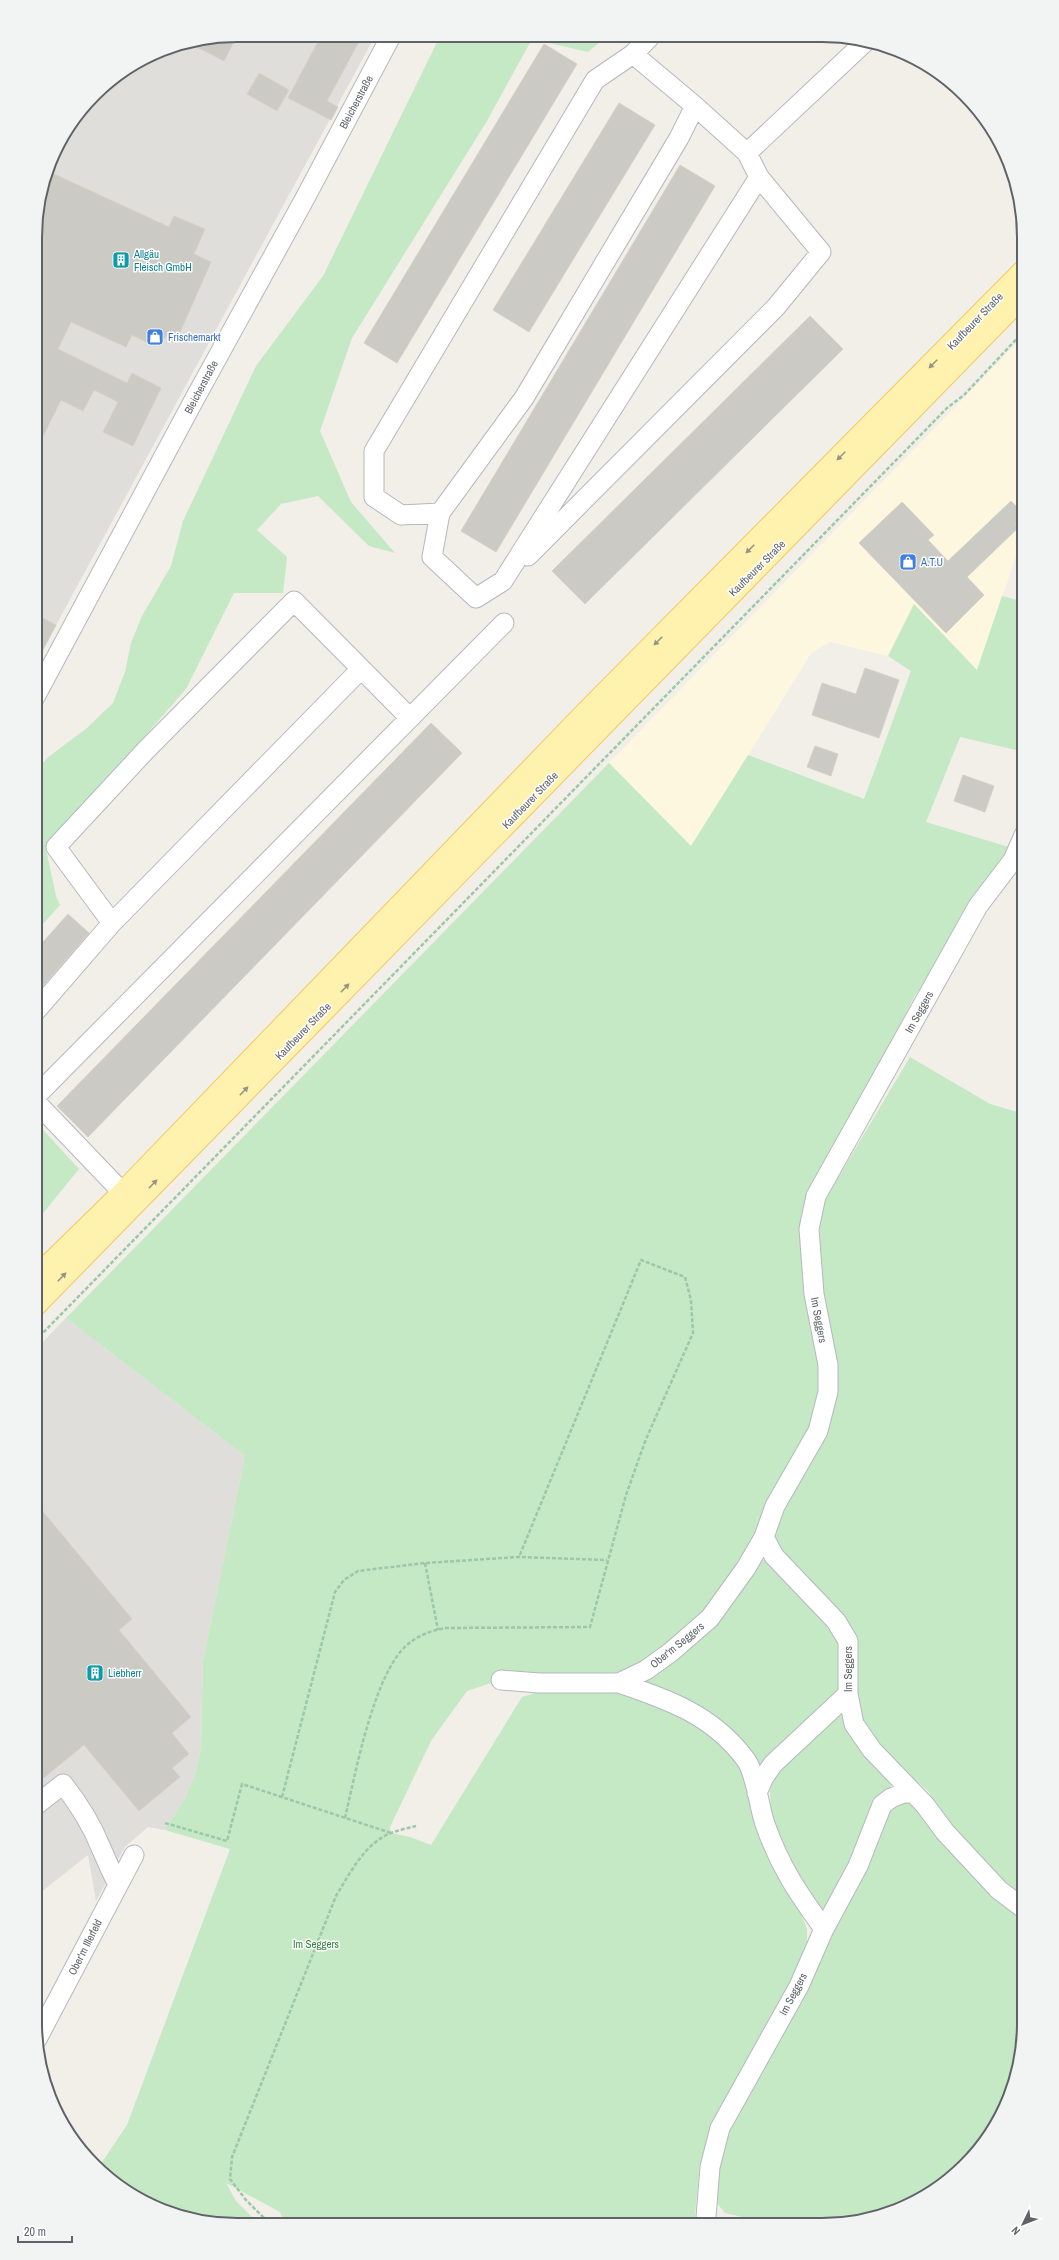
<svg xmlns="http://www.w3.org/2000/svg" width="1059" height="2260" viewBox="0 0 1059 2260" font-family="'Archivo Narrow',sans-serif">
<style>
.commercial{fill:#fef7e0}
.industrial{fill:#e0deda}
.green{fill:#c5e8c5}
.building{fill:#cccac5;stroke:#d6d1c6}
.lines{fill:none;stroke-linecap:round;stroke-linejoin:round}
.minor-casing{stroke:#b5b8bc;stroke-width:21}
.major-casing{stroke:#f2c960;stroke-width:24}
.path{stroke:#9cc7a9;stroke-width:2.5;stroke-dasharray:4 2;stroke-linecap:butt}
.minor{stroke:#fff;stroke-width:19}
.major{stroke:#fff2af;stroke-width:22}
.oneway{fill:#979581}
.labels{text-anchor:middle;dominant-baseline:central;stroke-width:3;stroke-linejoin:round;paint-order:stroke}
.street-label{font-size:11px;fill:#5f6368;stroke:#fff}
.culture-label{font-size:11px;fill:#0d838f;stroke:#fff;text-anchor:start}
.shop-label{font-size:11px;fill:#366cbe;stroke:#fff;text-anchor:start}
.park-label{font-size:11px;fill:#348238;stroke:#fff}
.rim{fill:none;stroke:#5f6368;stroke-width:2}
</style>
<rect width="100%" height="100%" fill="#f1efe8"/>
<path class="commercial" d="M1024 336V533L977 670 915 605 888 656 830 642 811 653 692 847 609 763Z"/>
<path class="industrial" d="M237 35 375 36 35 664V224L56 147 104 85 160 50Z
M66 1318 245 1456 203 1661 201 1747 196 1772 185 1798 165 1830 148 1827 125 1847 96 1901 88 1855 35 1897V1350Z"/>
<path class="green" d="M440 36 606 37 588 52 532 39 487 121 352 338 320 431 351 502 395 553 369 546 318 496 281 504 257 530 287 557 283 593H234L186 689 46 849 56 896 60 905 35 933V773L47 758 87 728 113 703 125 672 131 643 142 616 171 566 183 521 256 366 323 276Z
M1002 596 1024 602V752L960 737 926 822 1012 848 914 997 846 1133 811 1193 822 1364 816 1418 758 1535 706 1612 644 1664 608 1675 500 1680 467 1691 431 1741 390 1827 391 1833 410 1837 431 1845 522 1697 542 1691 618 1693 663 1707 696 1722 741 1765 807 1929V1953L714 2123 700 2164 694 2224 558 2223 555 2221 552 2223 284 2222 280 2212 226 2183 236 2201 257 2222 198 2221 147 2204 104 2175 98 2168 127 2125 230 1849 165 1830 185 1798 196 1772 201 1747 203 1661 245 1456 66 1318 609 763 691 846 748 755 864 799 911 671 888 656 914 604 977 670Z
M910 1057 990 1104 1024 1114V1899L1005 1883 951 1826 928 1791 876 1747 861 1720 855 1690 858 1662 856 1639 790 1565 772 1536 779 1507 823 1434 820 1225 826 1198Z
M35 1121 79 1169 35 1223Z
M758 1558C785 1562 825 1621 842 1644L839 1686 835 1696 758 1770 642 1686Z
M836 1712 842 1716 890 1779 891 1788 876 1801 854 1863 824 1909 814 1906 798 1882 771 1815 770 1791 775 1776 791 1754Z
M905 1802 914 1804 1024 1918V2036L1009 2100 982 2146 934 2191 875 2218 822 2225H777L725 2213 716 2202 717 2165 728 2130 831 1932 892 1805Z"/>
<path class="building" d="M237 35 224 61 191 44 205 41Z
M321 36H362L327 101 338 107 331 120 288 98Z
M544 44 577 64 397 363 364 343Z
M259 73 289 90 277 111 247 94Z
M619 103 655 125 529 332 493 310Z
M680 165 715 186 496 552 461 531Z
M54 174 169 227 174 216 205 229 194 254 211 262 177 339 168 335 155 346 132 335 126 347 71 322 58 349 127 383 132 373 161 388 133 446 103 432 118 402 94 390 83 411 61 400 35 452V258L41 245 35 243V224L43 195Z
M810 316 843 349 585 604 552 571Z
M1011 501 1024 514 1015 524 1019 527 967 577 984 595 946 633 859 543 902 502 934 535 928 540 948 561Z
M35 614 56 625 35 665Z
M865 668 899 680 879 738 812 715 822 683 856 694Z
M431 723 462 753 88 1137 57 1106Z
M815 746 838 754 831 776 807 767Z
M963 775 994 786 985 812 954 801Z
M68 914 89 933 35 995V951Z
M35 1502 132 1619 119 1630 191 1717 172 1733 189 1754 172 1768 180 1777 139 1811 84 1745 35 1785Z"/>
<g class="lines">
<g class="minor-casing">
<path id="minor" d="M633 54 695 106 679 138 524 398 440 513 401 515 374 497V451L595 80 633 54 649 38
M747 153 866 41
M440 513 432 557 476 598 503 581 759 177 747 153 695 106
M528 556 776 307 821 252 759 177
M361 669 112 923 56 847 146 750 294 601 409 717
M35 697 194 400 304 200 391 36
M35 1012 112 923
M35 1097 504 623
M35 1101 123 1193
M764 1537 774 1556 836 1621 848 1641V1694L854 1724 872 1750 925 1805 945 1832 999 1890 1024 1909
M501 1680 539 1683H619L646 1670 671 1652 710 1618 746 1568 764 1537 775 1506 818 1431 828 1392V1365L814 1294 809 1229 816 1196 978 906 1013 860 1024 835
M619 1683C669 1700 713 1715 746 1760 756 1774 759 1807 765 1824 780 1867 798 1893 824 1929
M757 1793 764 1777 773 1764 848 1694
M35 1806 63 1784C78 1803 92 1825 101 1848 107 1861 111 1872 118 1884
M37 2039 134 1855
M706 2217 710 2167 720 2128 799 1986 824 1929 858 1866 882 1805 891 1798 904 1793H912"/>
</g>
<g class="major-casing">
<path id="major" d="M35 1279 123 1193 586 713 1024 271
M35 1305 1024 294"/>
</g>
<path class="path" d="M35 1341 947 408 964 395 1024 331
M425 1563 438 1630
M282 1797 335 1592 344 1580 358 1571 425 1563 519 1557 607 1560
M345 1818C355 1775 374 1673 407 1645 419 1635 430 1631 445 1628L590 1627 626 1495 646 1439 693 1333 691 1300 685 1277 641 1260 519 1557
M165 1823 227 1841 242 1784 391 1833
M268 2222 246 2200 230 2179 232 2157 336 1896C350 1873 365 1843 391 1833 399 1830 408 1828 416 1826"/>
<use href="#minor" class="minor"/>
<use href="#major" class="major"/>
</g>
<defs><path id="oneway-solid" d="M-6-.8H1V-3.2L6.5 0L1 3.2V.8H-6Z"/></defs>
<g class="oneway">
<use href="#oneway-solid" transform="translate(933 364) rotate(135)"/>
<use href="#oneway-solid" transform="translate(841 456) rotate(135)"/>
<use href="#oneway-solid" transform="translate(750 549) rotate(135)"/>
<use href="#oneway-solid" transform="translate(658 641) rotate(135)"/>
<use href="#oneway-solid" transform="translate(345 988) rotate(-46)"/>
<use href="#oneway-solid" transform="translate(244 1091) rotate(-46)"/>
<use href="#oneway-solid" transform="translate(153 1184) rotate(-46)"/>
<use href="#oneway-solid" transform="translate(62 1277) rotate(-46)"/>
</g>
<defs>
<g id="building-square" transform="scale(0.9)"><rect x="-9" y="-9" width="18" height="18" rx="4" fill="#0f9aa8" stroke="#fff"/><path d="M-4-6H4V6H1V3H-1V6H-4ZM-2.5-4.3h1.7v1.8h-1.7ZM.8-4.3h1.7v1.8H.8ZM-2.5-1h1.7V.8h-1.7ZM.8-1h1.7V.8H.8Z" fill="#fff"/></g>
<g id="shop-square" transform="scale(0.9)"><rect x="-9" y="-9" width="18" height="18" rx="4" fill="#3f7fe0" stroke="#fff"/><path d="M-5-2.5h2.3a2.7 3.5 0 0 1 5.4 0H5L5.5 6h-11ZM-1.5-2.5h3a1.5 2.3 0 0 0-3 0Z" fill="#fff"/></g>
</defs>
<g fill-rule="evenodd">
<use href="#building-square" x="121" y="260"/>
<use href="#shop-square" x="155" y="337"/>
<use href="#shop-square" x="908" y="562"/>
<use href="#building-square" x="95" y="1673"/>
</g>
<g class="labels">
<g class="street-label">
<text transform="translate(356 102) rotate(-62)">Bleicherstraße</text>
<text transform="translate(975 321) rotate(-46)">Kaufbeurer Straße</text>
<text transform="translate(201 387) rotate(-62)">Bleicherstraße</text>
<text transform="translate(757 568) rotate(-45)">Kaufbeurer Straße</text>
<text transform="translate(530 800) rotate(-46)">Kaufbeurer Straße</text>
<text transform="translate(919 1012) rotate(-61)">Im Seggers</text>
<text transform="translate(303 1031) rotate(-46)">Kaufbeurer Straße</text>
<text transform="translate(819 1320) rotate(79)">Im Seggers</text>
<text transform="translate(677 1645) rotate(-39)">Ober'm Seggers</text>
<text transform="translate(848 1669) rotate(-90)">Im Seggers</text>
<text transform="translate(85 1947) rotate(-63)">Ober'm Illerfeld</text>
<text transform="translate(793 1994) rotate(-62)">Im Seggers</text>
</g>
<g class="culture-label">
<text x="134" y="254">Allgäu<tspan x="134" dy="13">Fleisch GmbH</tspan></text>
<text x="108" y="1673">Liebherr</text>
</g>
<g class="shop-label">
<text x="168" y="337">Frischemarkt</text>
<text x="921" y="562">A.T.U</text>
</g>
<g class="park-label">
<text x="316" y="1944">Im Seggers</text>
</g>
</g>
<path d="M0 0H1059V2260H0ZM237 42H822A195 195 0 0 1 1017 237V2023A195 195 0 0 1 822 2218H237A195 195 0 0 1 42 2023V237A195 195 0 0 1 237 42Z" fill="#f2f3f3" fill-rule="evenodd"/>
<path class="rim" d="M237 42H822A195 195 0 0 1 1017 237V2023A195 195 0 0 1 822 2218H237A195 195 0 0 1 42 2023V237A195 195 0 0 1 237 42Z"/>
<g transform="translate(1023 2224) rotate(227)" stroke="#ffffff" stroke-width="3" paint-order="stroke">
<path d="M0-3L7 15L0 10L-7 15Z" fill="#5f6368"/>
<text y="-6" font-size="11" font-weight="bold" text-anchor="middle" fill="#5f6368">N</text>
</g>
<path d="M18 2236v6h54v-6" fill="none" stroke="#5f6368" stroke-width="2"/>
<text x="24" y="2236" font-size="12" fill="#5f6368" stroke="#ffffff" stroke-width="3" paint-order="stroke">20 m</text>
</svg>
